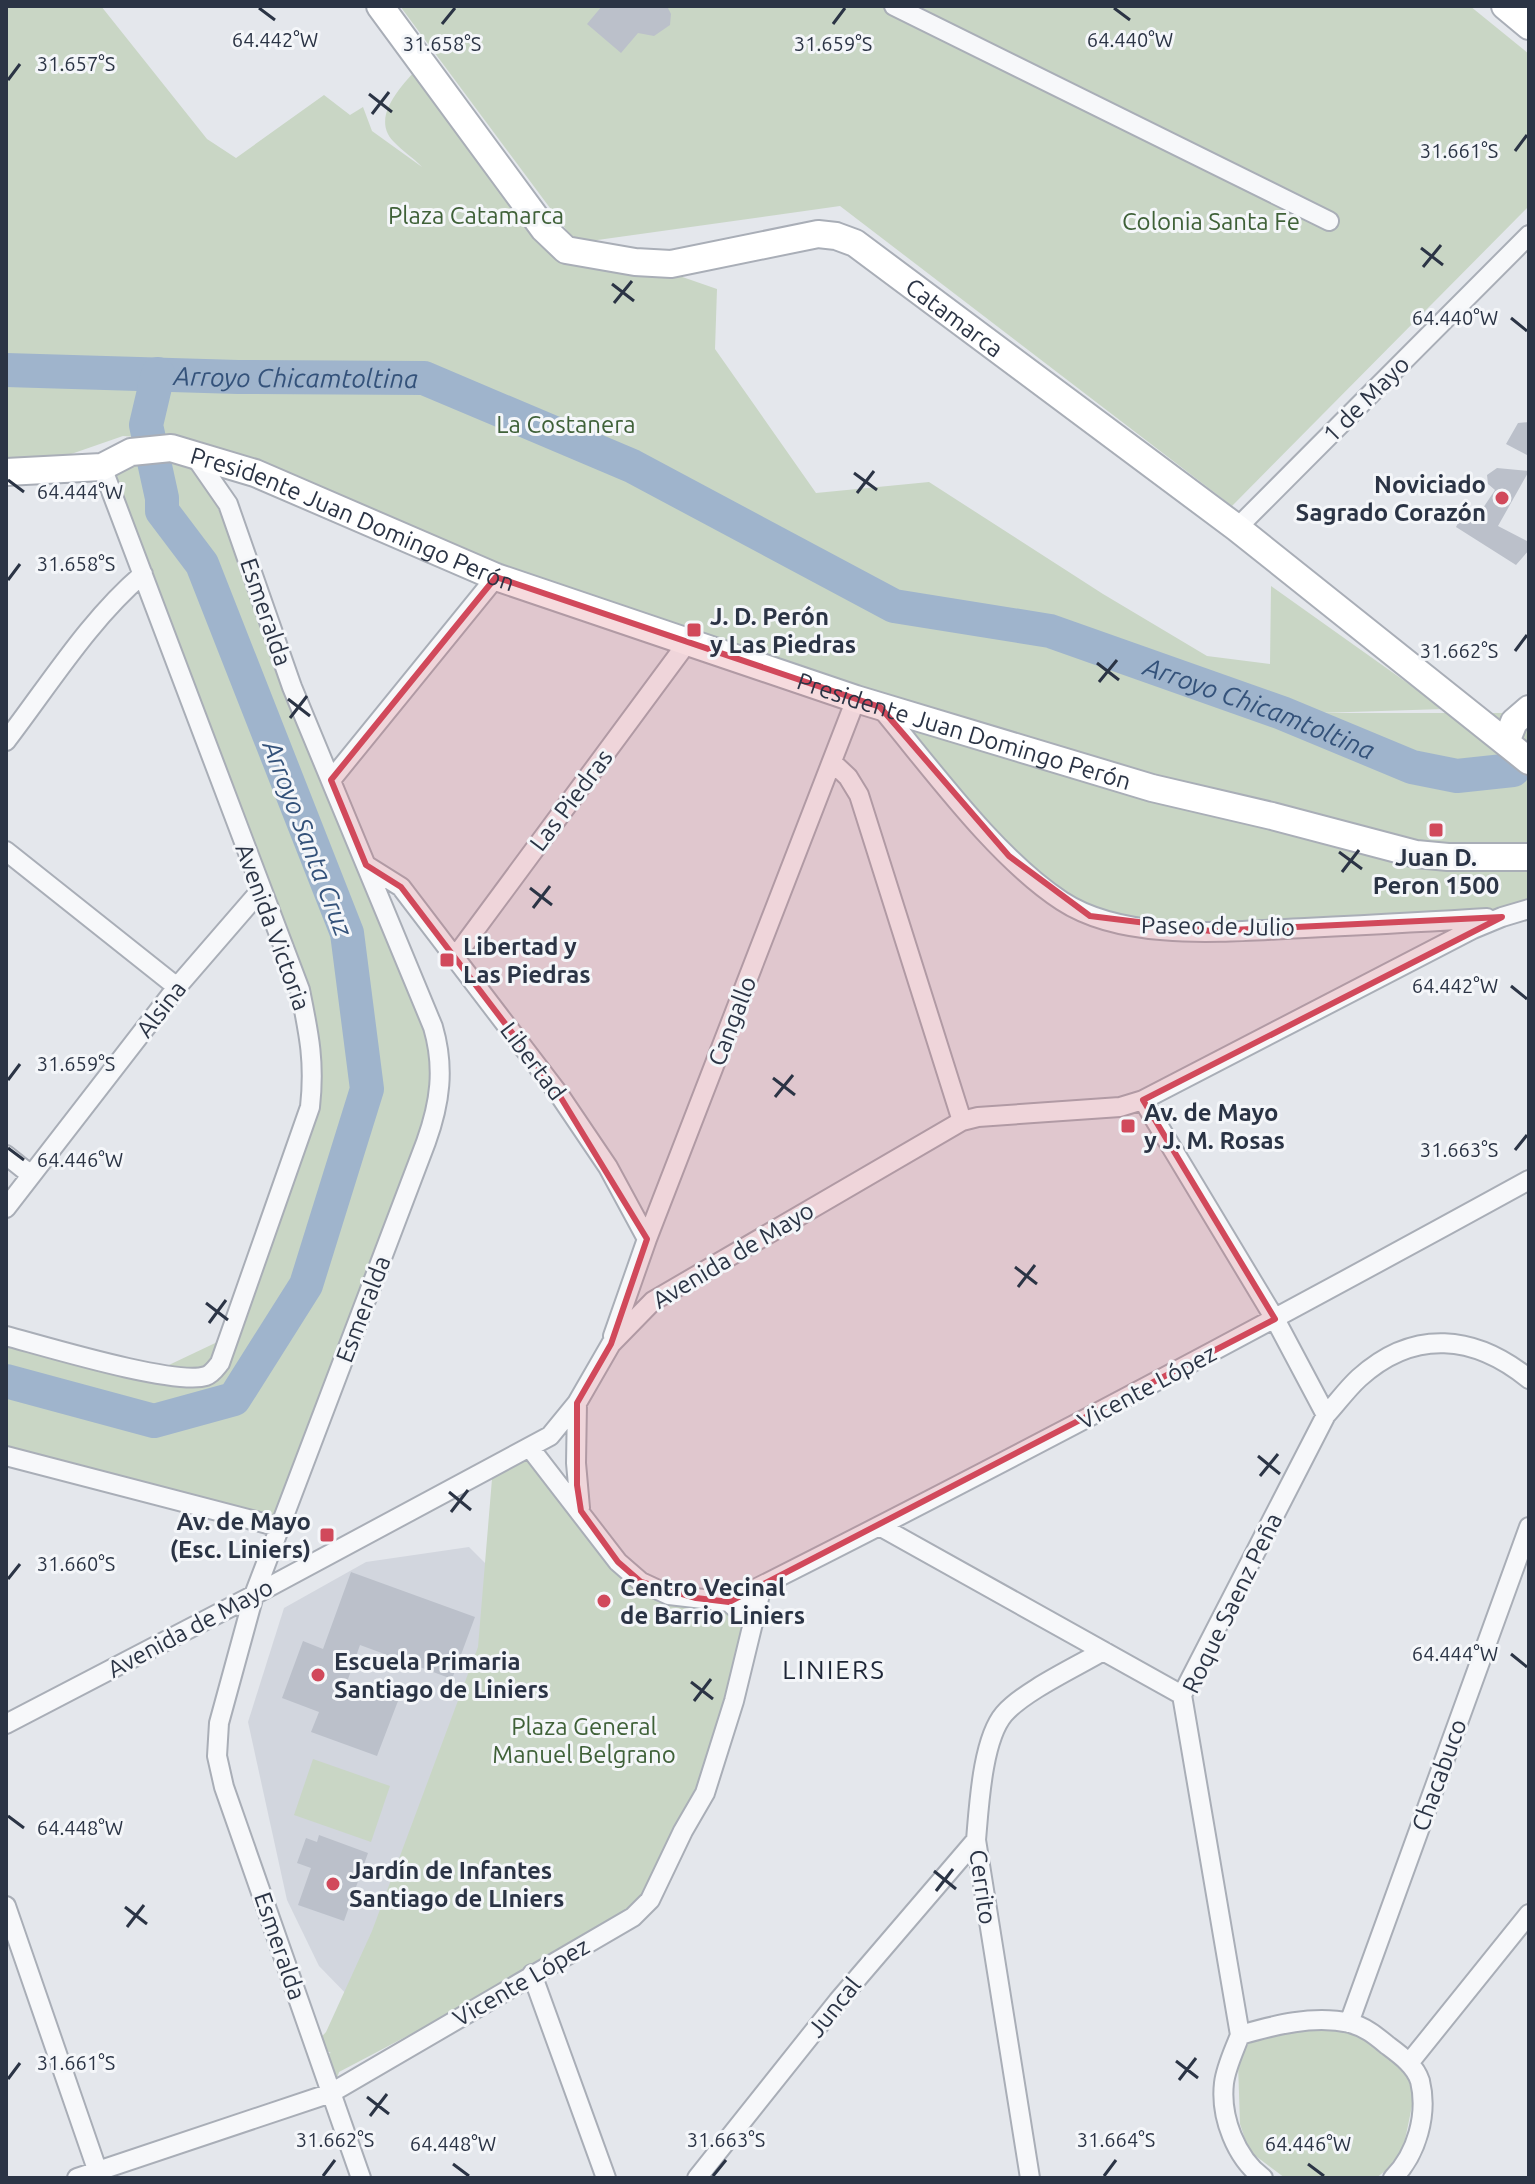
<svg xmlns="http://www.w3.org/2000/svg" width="1535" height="2184" viewBox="0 0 1535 2184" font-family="Ubuntu,sans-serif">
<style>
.built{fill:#d2d6de}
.green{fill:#c9d6c5}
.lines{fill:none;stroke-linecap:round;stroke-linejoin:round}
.river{stroke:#9fb4cc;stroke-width:34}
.building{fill:#bbc0ca}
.street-casing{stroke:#a9aeb7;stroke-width:22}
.secondary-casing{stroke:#a9aeb7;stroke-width:30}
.street{stroke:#f7f8fa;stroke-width:18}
.secondary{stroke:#fff;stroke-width:26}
.marked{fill:#d1495b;fill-opacity:0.2;stroke:#d1495b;stroke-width:6;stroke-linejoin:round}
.ticks{fill:none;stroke:#2b3445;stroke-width:3}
.poi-dot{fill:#d1495b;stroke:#f4f6f9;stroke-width:3}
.labels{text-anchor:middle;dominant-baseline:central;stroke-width:6;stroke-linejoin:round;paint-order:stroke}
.park-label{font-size:24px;fill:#3f6138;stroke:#f4f6f9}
.street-label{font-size:24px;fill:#2b3445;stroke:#f4f6f9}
.poi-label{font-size:24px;font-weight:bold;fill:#2b3445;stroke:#f4f6f9;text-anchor:start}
.water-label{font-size:26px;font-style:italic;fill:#34527a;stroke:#f4f6f9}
.neighbourhood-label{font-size:26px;letter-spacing:2px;fill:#1d2536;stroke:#f4f6f9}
.ticks-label{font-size:20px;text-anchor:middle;fill:#2b3445;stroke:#f4f6f9;stroke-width:6;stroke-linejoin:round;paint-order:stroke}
</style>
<rect width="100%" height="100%" fill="#e4e7ec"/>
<path class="built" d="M469 1547 504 1582 357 2005 319 1966 287 1900 248 1722 284 1608 366 1562Z"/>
<path class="green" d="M6 6H101L207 139 236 158 324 95 350 115 363 107 372 131 422 167C414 158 402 151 393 141 369 115 406 82 422 63L544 229 717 289 715 349 816 493 929 482 1103 594 1207 656 1270 664 1271 586 1444 709 1318 713H1529V903L1502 917 1211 931 1090 916 1009 856 880 707 297 491 200 441 123 436 51 461 6 457Z
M400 6H1470L1529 54V206L1232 506 840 206 576 243Z
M194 455 228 504 433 1027 437 1109 279 1527 6 1456V1338L152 1373 230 1336 310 1107 312 1048 102 467Z
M530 1448 641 1582 729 1602 753 1624 705 1793 633 1917 339 2072 333 2092 317 2055 331 2053 314 2045 326 2032 372 1931 478 1647 493 1467Z
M313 1759 390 1786 371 1842 294 1815Z
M1348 2029 1365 2037 1406 2068 1412 2082V2106L1401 2159 1376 2178H1285L1249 2151 1240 2124 1238 2063 1248 2044 1284 2030Z"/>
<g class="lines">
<g class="river">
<path id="s1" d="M6 370 238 377 424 378 632 466 894 606 1050 631 1282 713 1412 767 1457 776 1513 770"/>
<path d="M6 1381 154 1421 234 1399 306 1285 367 1089 347 933 202 564 162 511V498L146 425 158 374"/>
</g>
</g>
<path class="building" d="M602 6H667L671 14 670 25 654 36 638 33 621 53 587 24Z
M1529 422V456L1506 444 1518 423Z
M1497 468 1529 471 1498 526 1529 542V550L1516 565 1456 527 1467 506 1476 514 1480 507 1483 508 1495 490 1488 484 1487 475Z
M351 1572 475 1617 452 1679 360 1645 347 1682 398 1701 377 1756 311 1732 319 1712 282 1698 303 1641 323 1649Z
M319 1835 368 1853 344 1921 298 1905 311 1868 297 1863 306 1838 317 1842Z"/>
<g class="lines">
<g class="street-casing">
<path id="street" d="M894 6 1329 221
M194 455 228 504 292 687 433 1027C445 1068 440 1103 426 1142L254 1595 219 1723 217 1756 224 1787 361 2178
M1237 528 1529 235
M880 707C931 768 996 858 1062 901 1126 943 1231 931 1305 928 1366 925 1426 922 1487 918
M6 741C49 685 89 620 143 574
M833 763 848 777 859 795 962 1121
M331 780 496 577
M6 851 177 987
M366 865 401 887 558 1093 608 1167 647 1239
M455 957 687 643
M1143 1100 1275 1319 1326 1415
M6 1155 31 1175
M6 1208 177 987 261 890
M6 1336C44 1346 175 1386 206 1376 212 1374 216 1368 220 1363L310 1107C315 1062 309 1034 300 990L102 467
M613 1336 647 1239 856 699
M577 1403 576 1463 580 1508
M530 1448 618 1562 641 1582 669 1595 729 1602 753 1624
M6 1456 279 1527
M881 1527 1182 1695
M729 1602C999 1467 1265 1325 1529 1180
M6 1724 254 1595 550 1436 577 1403 611 1344 653 1301 962 1121 978 1117 1120 1107 1143 1100 1473 929 1502 917 1529 909
M6 1906 100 2178
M532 1974 606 2178
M1349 2023 1529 1527
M1240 2035C1275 2025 1313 2015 1350 2023 1365 2027 1375 2035 1387 2045 1399 2054 1415 2065 1420 2081 1428 2114 1417 2154 1393 2178
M1409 2063 1529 1914
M77 2178 331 2093 633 1917 650 1900 683 1831 705 1793 734 1701 762 1586
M697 2178 838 2001 976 1840
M1030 2178 976 1840C979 1807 982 1740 1004 1714 1024 1691 1076 1667 1103 1651
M1263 2178C1236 2158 1220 2117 1224 2083 1226 2067 1234 2051 1240 2035L1182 1695 1326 1415C1337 1403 1347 1389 1359 1378 1414 1328 1475 1335 1529 1379"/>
</g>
<g class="secondary-casing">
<g id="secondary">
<path id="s2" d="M380 6 544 229 566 250 635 262 671 264 818 234 836 236 855 243 1237 528 1529 761"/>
<path d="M1505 6 1529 26"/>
<path id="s3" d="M6 472 102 467 131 452 171 448 255 473 496 577 856 699 1152 788 1272 816 1416 854 1448 857H1529"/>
<path d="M1506 742 1514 722 1529 709"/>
</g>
</g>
<use href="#street" class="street"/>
<use href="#secondary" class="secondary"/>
</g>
<path class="marked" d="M496 577 880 707 1009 856 1090 916 1211 931 1502 917 1143 1100 1275 1319 729 1602 696 1598 641 1582 618 1562 581 1511 577 1485V1403L611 1344 647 1239 558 1093 401 887 366 865 331 780Z"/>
<path class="ticks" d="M259 8 275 20M1114 8 1130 20M442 24 455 8M833 24 845 8M8 80 20 64M369 94 392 112M372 114 389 92M1515 151 1527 135M1421 248 1443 265M1423 267 1441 245M612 284 634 301M614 303 632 281M1511 318 1527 331M854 473 877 490M8 480 24 492M857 493 874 471M8 580 20 564M1515 651 1527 635M1097 663 1119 680M1099 682 1117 660M288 699 310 716M290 718 307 696M1339 852 1362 869M1342 872 1359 850M530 888 552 905M533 908 550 886M1511 986 1527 999M773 1078 795 1095M8 1080 20 1064M775 1097 793 1075M8 1148 24 1160M1515 1150 1527 1135M1015 1267 1037 1284M1018 1287 1035 1265M206 1303 228 1320M209 1323 226 1300M1258 1456 1280 1474M1260 1476 1278 1454M449 1492 471 1510M451 1512 468 1490M8 1579 20 1564M1511 1654 1527 1667M691 1682 713 1699M694 1701 711 1679M8 1816 24 1828M934 1871 956 1889M936 1891 953 1869M125 1907 147 1924M127 1927 144 1905M1176 2061 1198 2078M8 2079 20 2063M1179 2080 1196 2058M367 2097 389 2114M370 2116 387 2094M453 2164 469 2176M1308 2164 1324 2176M323 2176 335 2160M713 2176 726 2160M1104 2176 1116 2160"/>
<g class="poi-dot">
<circle cx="1502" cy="498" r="8"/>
<rect x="686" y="622" width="16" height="16" rx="4"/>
<rect x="1428" y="822" width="16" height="16" rx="4"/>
<rect x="439" y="952" width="16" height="16" rx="4"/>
<rect x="1120" y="1118" width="16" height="16" rx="4"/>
<rect x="319" y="1527" width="16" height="16" rx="4"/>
<circle cx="604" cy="1601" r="8"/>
<circle cx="318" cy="1675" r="8"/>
<circle cx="333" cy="1884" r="8"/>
</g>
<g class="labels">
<g class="park-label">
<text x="476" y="215">Plaza Catamarca</text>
<text x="1211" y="221">Colonia Santa Fe</text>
<text x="566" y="424">La Costanera</text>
<text x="584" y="1726">Plaza General<tspan x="584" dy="28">Manuel Belgrano</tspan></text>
</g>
<g class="street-label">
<text stroke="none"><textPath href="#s2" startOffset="726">Catamarca</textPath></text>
<text transform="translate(1366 399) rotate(-45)">1 de Mayo</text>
<text stroke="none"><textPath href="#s3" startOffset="364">Presidente Juan Domingo Perón</textPath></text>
<text transform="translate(266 612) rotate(71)">Esmeralda</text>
<text stroke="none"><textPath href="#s3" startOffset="1012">Presidente Juan Domingo Perón</textPath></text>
<text transform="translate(571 800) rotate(-53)">Las Piedras</text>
<text transform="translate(1218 926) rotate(1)">Paseo de Julio</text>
<text transform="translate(273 927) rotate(70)">Avenida Victoria</text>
<text transform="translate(161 1009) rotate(-52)">Alsina</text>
<text transform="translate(732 1021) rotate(-69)">Cangallo</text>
<text transform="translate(533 1061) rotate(53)">Libertad</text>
<text transform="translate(733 1255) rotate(-31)">Avenida de Mayo</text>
<text transform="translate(363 1309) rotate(-69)">Esmeralda</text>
<text transform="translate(1147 1387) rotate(-28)">Vicente López</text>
<text transform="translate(1232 1603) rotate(-64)">Roque Saenz Peña</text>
<text transform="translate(190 1628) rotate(-28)">Avenida de Mayo</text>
<text transform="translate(1439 1775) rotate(-70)">Chacabuco</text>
<text transform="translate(983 1887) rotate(82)">Cerrito</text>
<text transform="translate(280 1946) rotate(71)">Esmeralda</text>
<text transform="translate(521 1982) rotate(-30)">Vicente López</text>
<text transform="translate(834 2007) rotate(-51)">Juncal</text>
</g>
<g class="poi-label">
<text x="1486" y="484" text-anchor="end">Noviciado<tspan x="1486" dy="28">Sagrado Corazón</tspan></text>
<text x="710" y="616">J. D. Perón<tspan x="710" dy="28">y Las Piedras</tspan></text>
<text x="1436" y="857" text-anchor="middle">Juan D.<tspan x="1436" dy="28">Peron 1500</tspan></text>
<text x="463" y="946">Libertad y<tspan x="463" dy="28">Las Piedras</tspan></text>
<text x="1144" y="1112">Av. de Mayo<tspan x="1144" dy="28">y J. M. Rosas</tspan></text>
<text x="311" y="1521" text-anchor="end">Av. de Mayo<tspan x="311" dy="28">(Esc. Liniers)</tspan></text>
<text x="620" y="1587">Centro Vecinal<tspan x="620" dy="28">de Barrio Liniers</tspan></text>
<text x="334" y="1661">Escuela Primaria<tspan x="334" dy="28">Santiago de Liniers</tspan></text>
<text x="349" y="1870">Jardín de Infantes<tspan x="349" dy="28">Santiago de LIniers</tspan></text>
</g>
<g class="water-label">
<text stroke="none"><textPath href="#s1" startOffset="290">Arroyo Chicamtoltina</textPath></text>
<text stroke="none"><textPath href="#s1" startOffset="1322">Arroyo Chicamtoltina</textPath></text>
<text transform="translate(308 838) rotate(69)">Arroyo Santa Cruz</text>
</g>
<g class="neighbourhood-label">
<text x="834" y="1669">LINIERS</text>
</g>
</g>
<g class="ticks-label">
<text x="275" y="47">64.442°W</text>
<text x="1130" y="47">64.440°W</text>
<text x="442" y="51">31.658°S</text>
<text x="833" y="51">31.659°S</text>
<text x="76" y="71">31.657°S</text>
<text x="1459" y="158">31.661°S</text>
<text x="1455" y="325">64.440°W</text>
<text x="80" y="499">64.444°W</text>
<text x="76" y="571">31.658°S</text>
<text x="1459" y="658">31.662°S</text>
<text x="1455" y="993">64.442°W</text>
<text x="76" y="1071">31.659°S</text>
<text x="1459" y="1157">31.663°S</text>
<text x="80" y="1167">64.446°W</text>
<text x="76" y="1571">31.660°S</text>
<text x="1455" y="1661">64.444°W</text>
<text x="80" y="1835">64.448°W</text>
<text x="76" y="2070">31.661°S</text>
<text x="335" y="2147">31.662°S</text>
<text x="726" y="2147">31.663°S</text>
<text x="1116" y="2147">31.664°S</text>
<text x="453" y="2151">64.448°W</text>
<text x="1308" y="2151">64.446°W</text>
</g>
<rect width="1535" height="2184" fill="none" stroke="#2b3445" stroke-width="16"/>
</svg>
